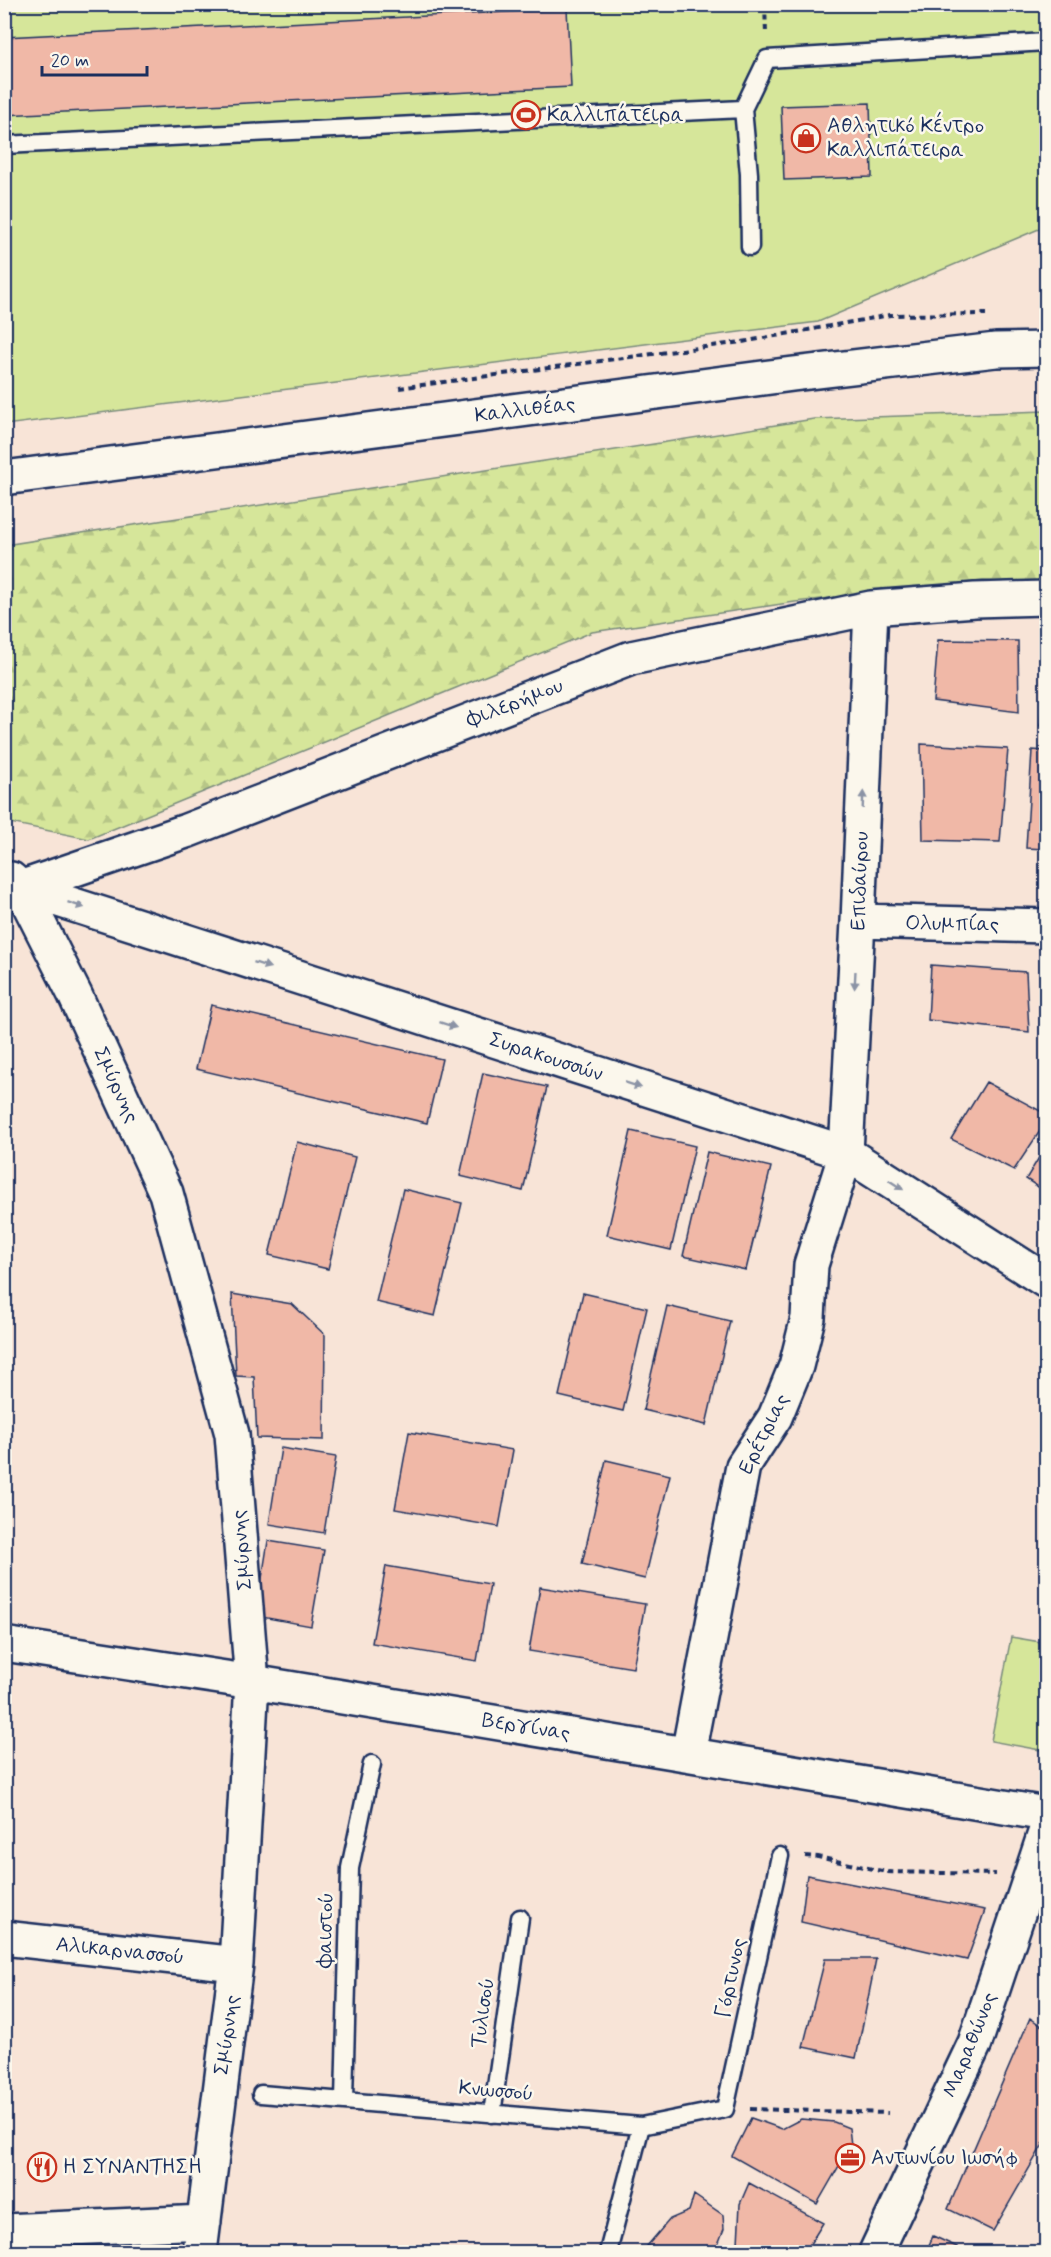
<svg xmlns="http://www.w3.org/2000/svg" width="1051" height="2257" viewBox="0 0 1051 2257" font-family="Mynerve,sans-serif">
<style>
.forest{fill:url(#forest-firs);stroke:#788a7c;stroke-width:1.5}
.garden{fill:#d6e69a;stroke:#788a7c;stroke-width:1.5}
.building{fill:#f0b8a7;stroke:#1b2f5e;stroke-width:1.5}
.lines{fill:none;stroke-linecap:round;stroke-linejoin:round}
.service-casing{stroke:#1b2f5e;stroke-width:21}
.minor-casing{stroke:#1b2f5e;stroke-width:38}
.secondary-casing{stroke:#1b2f5e;stroke-width:38}
.path{stroke:#1b2f5e;stroke-width:4;stroke-dasharray:6 4.5;stroke-linecap:butt}
.service{stroke:#fbf7ec;stroke-width:16}
.minor{stroke:#fbf7ec;stroke-width:33}
.secondary{stroke:#fbf7ec;stroke-width:33}
.oneway{fill:#8b93a5}
.labels{text-anchor:middle;dominant-baseline:central;stroke-width:5;stroke-linejoin:round;paint-order:stroke}
.poi-label{font-size:21px;fill:#1b2f5e;stroke:#fbf7ec;text-anchor:start}
.street-label{font-size:21px;fill:#1b2f5e;stroke:#fbf7ec}
</style>
<defs>
<pattern id="forest-firs" width="22" height="20" patternUnits="userSpaceOnUse" patternTransform="scale(1.5)"><rect width="22" height="20" fill="#d6e69a"/><path d="M5 1l3.5 6h-7zM16 11l3.5 6h-7z" fill="#b7c687"/></pattern>
</defs>
<rect width="100%" height="100%" fill="#f8e4d7"/>
<filter id="ink" filterUnits="userSpaceOnUse"><feTurbulence type="fractalNoise" baseFrequency=".0167" numOctaves="2"/><feDisplacementMap in="SourceGraphic" scale="12" xChannelSelector="R" yChannelSelector="G"/><feConvolveMatrix kernelMatrix="1 2 1 2 8 2 1 2 1" color-interpolation-filters="sRGB"/></filter>
<g filter="url(#ink)">
<path class="forest" d="M1046 411V585L983 581 795 602 592 632 89 839 5 822V545L814 419Z"/>
<path class="garden" d="M4 5H1046V226L818 322 5 425Z
M1011 1637 1046 1643V1751L991 1741Z"/>
<path class="building" d="M567 9 571 87 4 115V37Z
M870 103 872 177 784 180 781 106Z
M938 640 1018 641 1019 712 933 701Z
M1046 677V727L1040 726Z
M921 744 1008 749 1000 842 923 840Z
M1032 750 1046 751V849L1026 848Z
M931 965 1026 972 1029 1032 928 1020Z
M211 1005 442 1059 427 1123 196 1069Z
M483 1073 547 1087 523 1191 460 1176Z
M986 1082 1046 1114V1122L1014 1170 951 1139Z
M631 1131 695 1146 671 1250 607 1235Z
M297 1142 355 1157 328 1269 269 1255Z
M1046 1146V1192L1026 1179Z
M707 1152 771 1167 746 1270 683 1256Z
M403 1189 462 1203 435 1316 376 1302Z
M583 1293 647 1308 623 1411 559 1396Z
M232 1294 292 1304 325 1335 324 1440 257 1438 254 1377 236 1376Z
M667 1306 730 1321 706 1425 643 1410Z
M409 1432 513 1450 499 1527 395 1509Z
M281 1448 336 1457 324 1533 269 1524Z
M606 1460 670 1475 645 1579 582 1564Z
M268 1541 324 1550 311 1626 256 1616Z
M386 1566 490 1584 477 1661 372 1643Z
M540 1587 645 1604 633 1668 529 1651Z
M807 1875 985 1910 967 1960 801 1922Z
M825 1959H876L856 2058 803 2047Z
M1030 2018 1046 2029V2139L993 2231 948 2209Z
M751 2118 782 2129 801 2119 834 2122 849 2128 851 2145 817 2204 732 2156Z
M749 2183 823 2223 805 2252H762L738 2244 740 2204Z
M694 2195 723 2215 724 2229 715 2252H658L647 2246 670 2219 689 2211Z
M933 2236 957 2247 955 2252H926Z"/>
<g class="lines">
<g class="service-casing">
<path id="service" d="M743 109 767 59 1046 42
M4 145 743 109 749 174 750 247
M261 2094 641 2126 725 2109 780 1856
M344 2100 350 1868 372 1764
M492 2114 520 1918
M608 2252 641 2126"/>
</g>
<g class="minor-casing">
<path id="minor" d="M11 879 21 888 846 1153 1046 1281
M21 888 75 995 166 1193 232 1434 252 1682 236 1964 200 2252
M14 890 186 831 631 658 871 608 975 600 1046 598
M858 921 1046 926
M4 1644 252 1682 1046 1814
M688 1754 743 1466 775 1417 796 1366 808 1318 811 1265 846 1153 858 921 871 608
M4 1938 236 1964
M4 2231 204 2222
M876 2252 975 2043 1046 1830"/>
</g>
<g class="secondary-casing">
<path id="secondary" d="M4 478 793 374 996 350 1046 349"/>
</g>
<path class="path" d="M765 4 766 34
M399 388 742 342 890 315 986 314
M805 1856 818 1857 886 1872 996 1874
M750 2109 888 2113"/>
<use href="#service" class="service"/>
<use href="#minor" class="minor"/>
<use href="#secondary" class="secondary"/>
</g>
<defs><path id="oneway-solid" d="M-6-.8H1V-3.2L6.5 0L1 3.2V.8H-6Z" transform="scale(1.5)"/></defs>
<g class="oneway">
<use href="#oneway-solid" transform="translate(863 800) rotate(-88)"/>
<use href="#oneway-solid" transform="translate(76 905) rotate(18)"/>
<use href="#oneway-solid" transform="translate(262 965) rotate(18)"/>
<use href="#oneway-solid" transform="translate(855 980) rotate(93)"/>
<use href="#oneway-solid" transform="translate(448 1025) rotate(18)"/>
<use href="#oneway-solid" transform="translate(633 1085) rotate(18)"/>
<use href="#oneway-solid" transform="translate(896 1185) rotate(33)"/>
</g>
</g>
<defs>
<g id="stadium-ring" transform="scale(1.5)"><circle r="9.5" fill="#fbf7ec" stroke="#c8321e" stroke-width="1.5"/><path d="M0-5a6.5 5 0 1 0 0 10a6.5 5 0 1 0 0-10ZM-3.5-1.8h7v3.6h-7Z" fill="#c8321e"/></g>
<g id="shop-ring" transform="scale(1.5)"><circle r="9.5" fill="#fbf7ec" stroke="#c8321e" stroke-width="1.5"/><path d="M-5-2.5h2.3a2.7 3.5 0 0 1 5.4 0H5L5.5 6h-11ZM-1.5-2.5h3a1.5 2.3 0 0 0-3 0Z" fill="#c8321e"/></g>
<g id="office-ring" transform="scale(1.5)"><circle r="9.5" fill="#fbf7ec" stroke="#c8321e" stroke-width="1.5"/><path d="M-6-3h4V-5.5h4V-3h4V5H-6ZM-1-4.5V-3h2v-1.5ZM-6 0V1H6V0Z" fill="#c8321e"/></g>
<g id="restaurant-ring" transform="scale(1.5)"><circle r="9.5" fill="#fbf7ec" stroke="#c8321e" stroke-width="1.5"/><path d="M-5-6h1v4h1v-4h1v4h1v-4h1v5L-1.5 .5V6h-2V.5L-5-1ZM5-6V6H3V1.5H1.5Q1.5-4 5-6Z" fill="#c8321e"/></g>
</defs>
<g fill-rule="evenodd">
<use href="#stadium-ring" x="526" y="115"/>
<use href="#shop-ring" x="806" y="138"/>
<use href="#office-ring" x="850" y="2158"/>
<use href="#restaurant-ring" x="42" y="2167"/>
</g>
<g class="labels">
<g class="poi-label">
<text x="547" y="115">Καλλιπάτειρα</text>
<text x="827" y="126">Αθλητικό Κέντρο<tspan x="827" dy="24">Καλλιπάτειρα</tspan></text>
<text x="871" y="2158">Αντωνίου Ιωσήφ</text>
<text x="63" y="2167">Η ΣΥΝΑΝΤΗΣΗ</text>
</g>
<g class="street-label">
<text transform="translate(525 410) rotate(-7)">Καλλιθέας</text>
<text transform="translate(515 703) rotate(-21)">Φιλερήμου</text>
<text transform="translate(860 881) rotate(-88)">Επιδαύρου</text>
<text transform="translate(952 924) rotate(1)">Ολυμπίας</text>
<text transform="translate(546 1057) rotate(18)">Συρακουσσών</text>
<text transform="translate(116 1085) rotate(65)">Σμύρνης</text>
<text transform="translate(764 1434) rotate(-63)">Ερέτριας</text>
<text transform="translate(242 1550) rotate(-95)">Σμύρνης</text>
<text transform="translate(526 1727) rotate(9)">Βεργίνας</text>
<text transform="translate(326 1930) rotate(-89)">Φαιστού</text>
<text transform="translate(120 1951) rotate(6)">Αλικαρνασσού</text>
<text transform="translate(731 1978) rotate(-78)">Γόρτυνος</text>
<text transform="translate(483 2013) rotate(-82)">Τυλισού</text>
<text transform="translate(227 2035) rotate(-82)">Σμύρνης</text>
<text transform="translate(970 2045) rotate(-68)">Μαραθώνος</text>
<text transform="translate(496 2091) rotate(5)">Κνωσσού</text>
</g>
</g>
<rect width="1051" height="2257" fill="none" stroke="#fbf7ec" stroke-width="24"/>
<rect x="12" y="12" width="1027" height="2233" fill="none" stroke="#1b2f5e" stroke-width="2" filter="url(#ink)"/>
<path d="M42 66v9h105v-9" fill="none" stroke="#1b2f5e" stroke-width="3"/>
<text x="51" y="66" font-size="18" fill="#1b2f5e" stroke="#fbf7ec" stroke-width="4.5" paint-order="stroke">20 m</text>
</svg>
